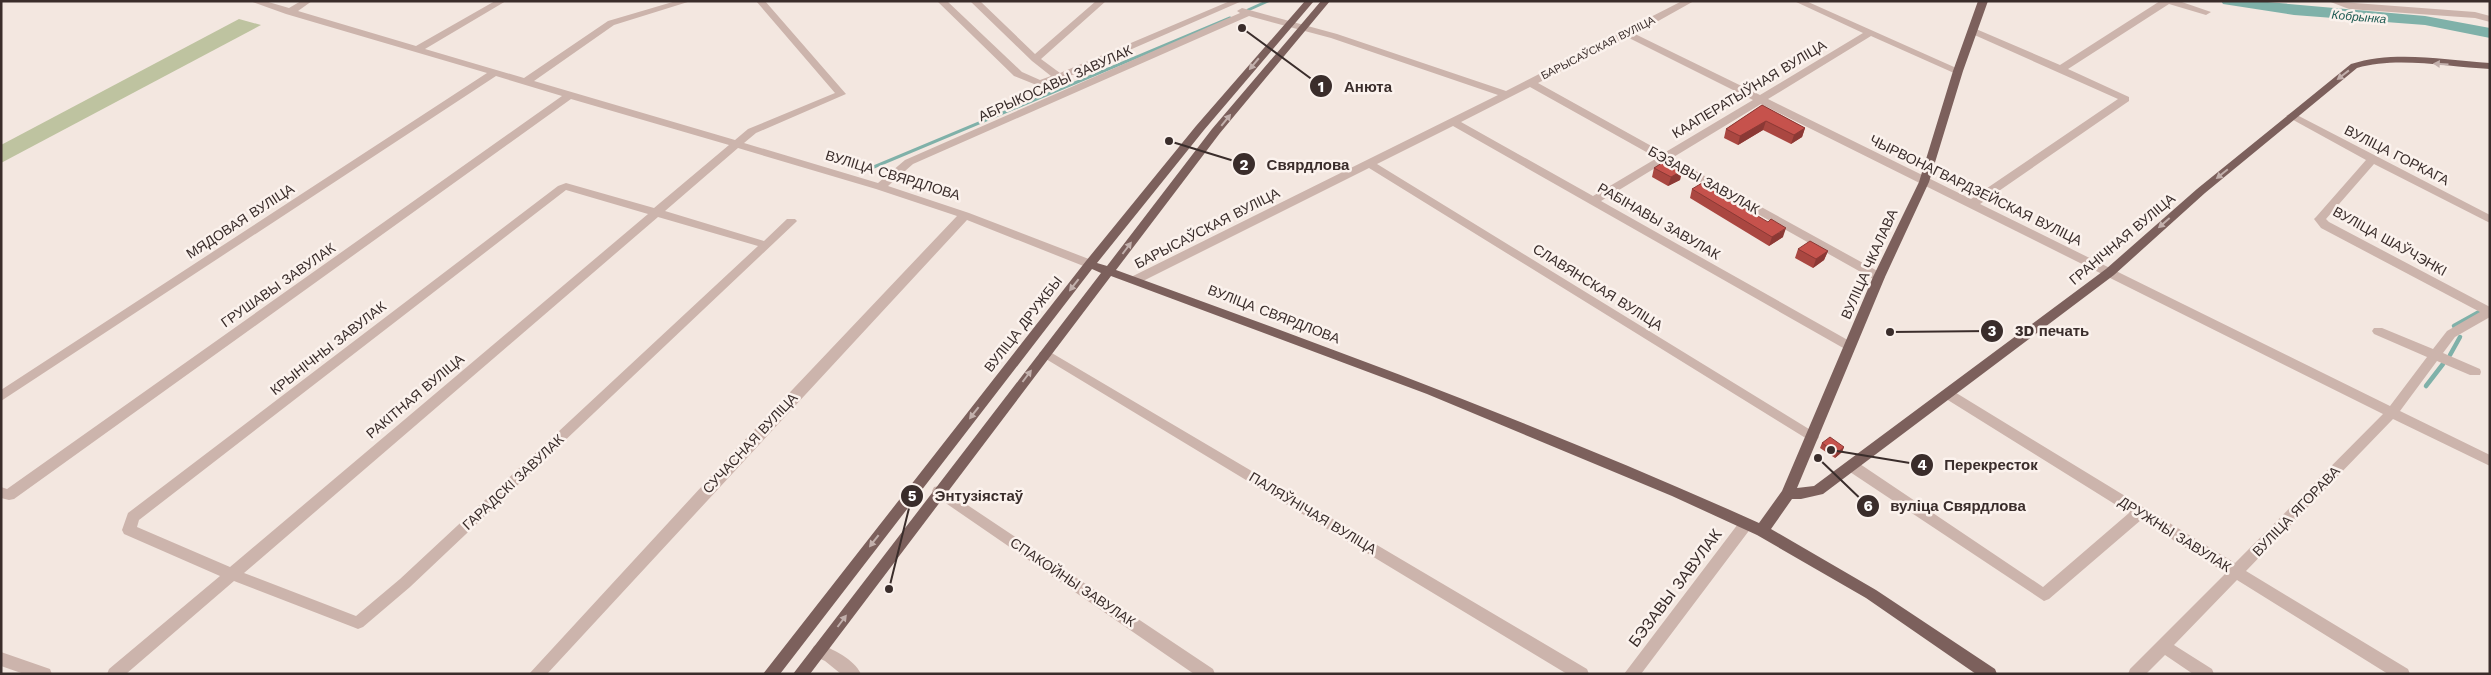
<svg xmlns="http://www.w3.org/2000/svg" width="2491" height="675" viewBox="0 0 2491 675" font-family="'Work Sans',sans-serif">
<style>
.green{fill:#bec3a0}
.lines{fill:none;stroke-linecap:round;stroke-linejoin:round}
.stream-far1{stroke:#7fb1a9;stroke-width:3}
.stream{stroke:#7fb1a9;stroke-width:4.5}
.river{fill:#7fb1a9;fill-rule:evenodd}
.minor{fill:#ccb4ac;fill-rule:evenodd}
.major{fill:#7c605c;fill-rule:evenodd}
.wall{fill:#aa4741}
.shaded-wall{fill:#8b3935}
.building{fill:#c6524c;stroke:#8b3935}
.oneway{fill:#c2b0ac}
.labels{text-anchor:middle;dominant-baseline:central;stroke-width:5;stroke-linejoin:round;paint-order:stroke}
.far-street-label{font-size:11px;fill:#3a2d2b;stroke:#fbf2ed}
.far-water-label{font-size:12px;font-style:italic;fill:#205c54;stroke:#fbf2ed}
.street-label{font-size:14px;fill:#3a2d2b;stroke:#fbf2ed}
.near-street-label{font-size:16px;fill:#3a2d2b;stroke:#fbf2ed}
.leader{fill:none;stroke:#3a2d2b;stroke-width:2}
.callout-dot{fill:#3a2d2b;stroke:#fbf2ed;stroke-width:2}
.mark-label{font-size:15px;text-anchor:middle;font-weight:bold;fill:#fff}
.callout-label{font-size:15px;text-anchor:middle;font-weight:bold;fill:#3a2d2b;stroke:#fbf2ed;stroke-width:5;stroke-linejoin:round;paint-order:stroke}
</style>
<rect width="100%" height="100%" fill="#f3e7e0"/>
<path class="green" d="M239 19 261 25 1 163V145Z"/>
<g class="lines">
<path class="stream-far1" d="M1248 10 1268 1
M869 169 1230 18"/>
<path class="stream" d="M2454 326 2481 311
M2450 355 2460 337
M2426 386 2443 364"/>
<path class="river" d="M2221 1H2256L2425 16 2490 28V38L2425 25 2294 15 2223 4Z"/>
<path class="minor" d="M250 1H265L289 8 301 1H312L298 11 416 46 495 1H506L425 49 524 78 608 21 676 1H691L614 25 534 81 735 140 748 129 835 93 756 1H765L846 94 756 133 744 143 878 183 905 160 1240 13 1237 11 1242 8 1337 34 1506 91 1682 1H1694L1635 34 1760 95 1863 33 1794 1H1806L1963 71 1958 74 1954 73 1871 36 1768 99 1971 199 2118 99 1970 33V29H1976L2060 65 2160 1H2179L2211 12 2206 15 2169 4 2068 69 2129 97V101L1980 204 2390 406 2427 357 2374 334 2372 331 2374 328H2382L2433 349 2447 331 2480 312 2321 228 2314 219 2316 217 2366 160 2286 116 2291 113 2295 114 2490 215V223L2374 164 2326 219 2329 222 2490 307V317L2455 337 2443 353 2480 369 2481 372 2480 375H2470L2437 361 2400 411 2490 455V466L2393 419 2246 571 2408 669 2410 674H2388L2237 580 2174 645 2212 669 2214 674H2193L2165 655 2146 674H2128L2130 669 2226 573 2141 520 2049 599 2044 601 1847 470 1845 466 1847 462H1857L2043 587 2129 513 1943 397 1941 394 1943 391H1953L2235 563 2383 414 1761 104 1672 158 1883 274 1885 277 1883 280H1875L1665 162 1601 201 1853 343 1855 346 1853 349H1845L1453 126 1377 164 1817 434 1819 437 1817 440 1812 442 1369 168 1139 283H1131L1129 280 1131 277 1498 95 1331 38 1249 16 913 164 888 186 969 213 1094 261 1096 264 1094 267H1086L967 220 547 674H529L738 447 957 216 876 189 738 148 665 211 764 241 787 219H795L797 221 795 223 410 587 363 627 358 629 353 627 234 581 126 674H107L109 669 220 576 124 534 122 530 128 513 558 186 566 183 654 208 729 145 571 99 14 499 9 500 1 498V487L7 489 562 96 496 76 1 401V390L487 73 286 14ZM1627 37 1753 100 1664 153 1538 83ZM1530 87 1657 158 1593 196 1461 122ZM566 190 648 214 230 567 137 527 139 520ZM658 217 758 246 400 579 356 616 244 573Z
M937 1H947L1022 72 1040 80 1051 76 1032 61 970 1H980L1035 54 1096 1H1106L1041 59 1060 73 1230 1H1242L1063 79 1039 86 1014 76Z
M2328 1 2475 12 2490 16V22L2475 18 2349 9Z
M1045 349 1587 669 1589 674H1567L1041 356 1039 353Z
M939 486 1213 669 1215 674H1194L934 495 932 491 934 487Z
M1746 518 1751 520 1753 524 1751 528 1641 674H1624L1741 520Z
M819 644C833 649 854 659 861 674H841L825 661 814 656 811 651 814 646Z
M1 652 50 669 52 674H24L1 666Z"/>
<path class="major" d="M1305 1H1314L1204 130 1097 263 1107 266 1212 129 1321 1H1330L1220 133 1116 270C1333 349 1549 428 1759 523L1782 491 1873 277 1919 182 1953 71 1978 1H1988L1963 71 1929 182 1885 277 1797 488 1814 486 2106 269 2197 189 2351 64C2395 50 2444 60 2490 63V69C2449 67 2397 56 2357 68L2205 193 2114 275 1823 494 1801 499H1792L1771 529 1876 590 1995 669 1997 674H1976L1866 598 1757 535 1672 496 1427 394 1111 276 810 674H793L1101 273 1092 269 780 674H763L1086 261 1196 126Z"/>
</g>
<path class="wall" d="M1762 105 1805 128 1802 137 1791 144 1763 130 1738 145 1724 138 1726 129Z
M1654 168 1682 171 1680 180 1668 186 1652 177Z
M1692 189 1783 237 1769 246 1690 198Z
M1798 249 1828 251 1824 260 1813 268 1795 258Z
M1822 443 1844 447 1842 452 1835 458 1820 448Z"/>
<path class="shaded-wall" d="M1766 121 1763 130 1738 145 1740 136Z
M1805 128 1802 137 1791 144 1794 135Z
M1682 171 1680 180 1668 186 1671 177Z
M1786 228 1783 237 1769 246 1772 237Z
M1828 251 1824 260 1813 268 1816 259Z
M1844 447 1842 452 1835 458 1837 453Z"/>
<path class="building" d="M1762 105 1805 128 1794 135 1766 121 1740 136 1726 129Z
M1665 161 1682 171 1671 177 1654 168Z
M1702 183 1768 222 1771 219 1786 228 1772 237 1692 189Z
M1810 241 1828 251 1816 259 1798 249Z
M1830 437 1844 447 1837 453 1822 443Z"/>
<defs><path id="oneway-solid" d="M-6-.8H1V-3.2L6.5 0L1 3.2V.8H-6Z" transform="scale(1.25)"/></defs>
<g class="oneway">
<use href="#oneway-solid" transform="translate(1254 64) rotate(130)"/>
<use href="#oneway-solid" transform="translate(2441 64) rotate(-177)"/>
<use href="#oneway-solid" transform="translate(2343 75) rotate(142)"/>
<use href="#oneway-solid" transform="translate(1226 120) rotate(-51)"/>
<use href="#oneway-solid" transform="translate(2222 174) rotate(141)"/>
<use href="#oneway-solid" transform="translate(2164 223) rotate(139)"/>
<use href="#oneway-solid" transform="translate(1127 248) rotate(-53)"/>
<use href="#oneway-solid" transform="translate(1074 285) rotate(128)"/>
<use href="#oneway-solid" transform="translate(1027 376) rotate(-53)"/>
<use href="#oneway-solid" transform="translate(974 413) rotate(128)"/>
<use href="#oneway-solid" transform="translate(874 541) rotate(128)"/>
<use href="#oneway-solid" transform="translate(842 621) rotate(-53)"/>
</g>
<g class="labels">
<g class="far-street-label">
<text transform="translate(1598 48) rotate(-27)">БАРЫСАЎСКАЯ ВУЛІЦА</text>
</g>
<g class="far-water-label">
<text transform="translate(2359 17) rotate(5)">Кобрынка</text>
</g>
<g class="street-label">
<text transform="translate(1055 83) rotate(-24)">АБРЫКОСАВЫ ЗАВУЛАК</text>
<text transform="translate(1749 89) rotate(-31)">КААПЕРАТЫЎНАЯ ВУЛІЦА</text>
<text transform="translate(2397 155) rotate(27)">ВУЛІЦА ГОРКАГА</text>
<text transform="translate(893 175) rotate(17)">ВУЛІЦА СВЯРДЛОВА</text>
<text transform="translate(1704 180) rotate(29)">БЭЗАВЫ ЗАВУЛАК</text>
<text transform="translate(1976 190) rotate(26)">ЧЫРВОНАГВАРДЗЕЙСКАЯ ВУЛІЦА</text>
<text transform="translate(240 221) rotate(-33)">МЯДОВАЯ ВУЛІЦА</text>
<text transform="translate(1659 221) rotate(30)">РАБІНАВЫ ЗАВУЛАК</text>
<text transform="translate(1207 228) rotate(-27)">БАРЫСАЎСКАЯ ВУЛІЦА</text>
<text transform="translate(2122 239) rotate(-40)">ГРАНІЧНАЯ ВУЛІЦА</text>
<text transform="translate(2390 241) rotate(29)">ВУЛІЦА ШАЎЧЭНКІ</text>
<text transform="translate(1869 264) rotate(-66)">ВУЛІЦА ЧКАЛАВА</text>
<text transform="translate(278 285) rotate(-35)">ГРУШАВЫ ЗАВУЛАК</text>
<text transform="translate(1598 287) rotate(32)">СЛАВЯНСКАЯ ВУЛІЦА</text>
<text transform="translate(1274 314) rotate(21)">ВУЛІЦА СВЯРДЛОВА</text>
<text transform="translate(1023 324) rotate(-52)">ВУЛІЦА ДРУЖБЫ</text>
<text transform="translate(328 348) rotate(-38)">КРЫНІЧНЫ ЗАВУЛАК</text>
<text transform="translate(415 396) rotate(-40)">РАКІТНАЯ ВУЛІЦА</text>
<text transform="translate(750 443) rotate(-47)">СУЧАСНАЯ ВУЛІЦА</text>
<text transform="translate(513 482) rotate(-43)">ГАРАДСКІ ЗАВУЛАК</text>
<text transform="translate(2296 511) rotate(-46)">ВУЛІЦА ЯГОРАВА</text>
<text transform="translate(1313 513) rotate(31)">ПАЛЯЎНІЧАЯ ВУЛІЦА</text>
<text transform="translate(2175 534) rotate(32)">ДРУЖНЫ ЗАВУЛАК</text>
<text transform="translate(1073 582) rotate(34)">СПАКОЙНЫ ЗАВУЛАК</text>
</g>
<g class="near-street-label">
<text transform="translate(1675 588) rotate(-53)">БЭЗАВЫ ЗАВУЛАК</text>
</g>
</g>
<path class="leader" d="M1242 28L1321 86M1169 141L1244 164M1890 332L1992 331M1831 450L1922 465M889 589L912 496M1818 458L1868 506"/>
<g class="callout-dot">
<circle cx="1242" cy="28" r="5"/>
<circle cx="1169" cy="141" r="5"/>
<circle cx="1890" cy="332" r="5"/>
<circle cx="1831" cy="450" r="5"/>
<circle cx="889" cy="589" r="5"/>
<circle cx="1818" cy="458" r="5"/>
<circle cx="1321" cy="86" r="12"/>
<circle cx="1244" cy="164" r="12"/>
<circle cx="1992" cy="331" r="12"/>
<circle cx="1922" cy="465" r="12"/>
<circle cx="912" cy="496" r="12"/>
<circle cx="1868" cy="506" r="12"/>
</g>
<g class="mark-label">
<text x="1321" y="92">1</text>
<text x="1244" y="170">2</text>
<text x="1992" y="336">3</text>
<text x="1922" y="470">4</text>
<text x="912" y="501">5</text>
<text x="1868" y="511">6</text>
</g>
<g class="callout-label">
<text x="1368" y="92">Анюта</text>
<text x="1308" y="170">Свярдлова</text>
<text x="2052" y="336">3D печать</text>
<text x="1991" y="470">Перекресток</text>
<text x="979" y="501">Энтузіястаў</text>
<text x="1958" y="511">вуліца Свярдлова</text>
</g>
<rect width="2491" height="675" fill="none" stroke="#3a2d2b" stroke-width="5"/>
</svg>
